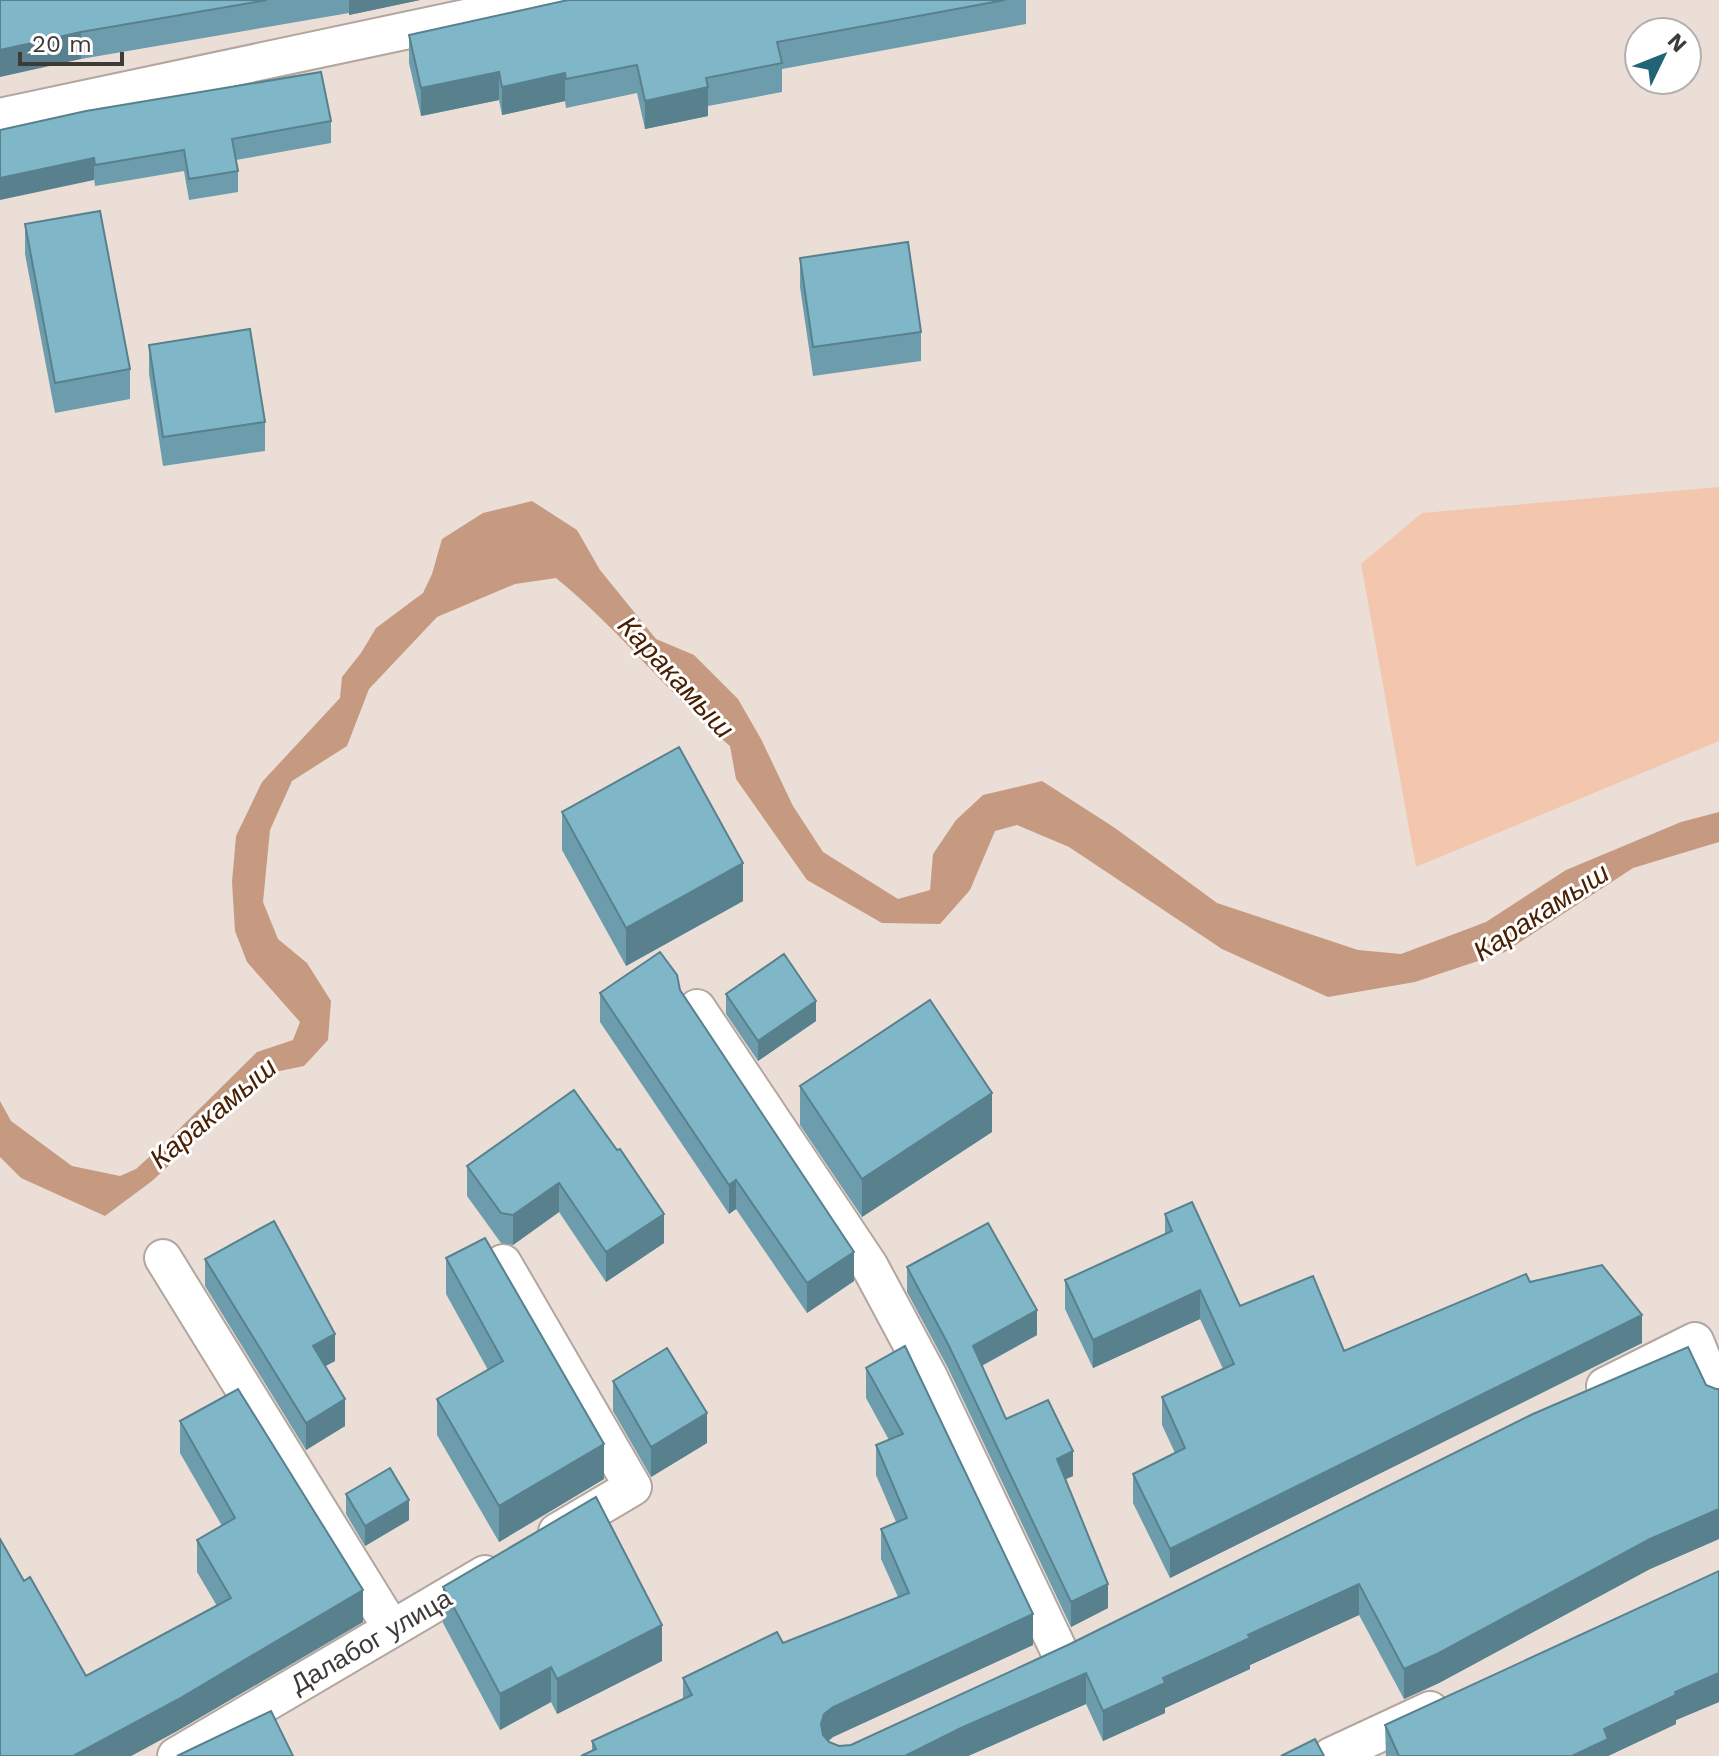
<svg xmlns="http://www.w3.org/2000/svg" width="1719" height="1756" viewBox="0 0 1719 1756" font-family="'Work Sans',sans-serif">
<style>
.grass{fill:#f3c7ae}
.water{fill:#c69a81}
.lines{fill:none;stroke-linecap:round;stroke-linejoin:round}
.minor-casing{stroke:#b2a69f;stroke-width:40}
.minor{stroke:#fff;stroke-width:36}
.wall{fill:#6d9dad}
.shaded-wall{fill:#59808d}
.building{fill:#7fb7c9;stroke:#59808d;stroke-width:2}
.labels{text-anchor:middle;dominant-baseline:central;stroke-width:6;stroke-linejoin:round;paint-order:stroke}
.street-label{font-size:26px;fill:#3e3a37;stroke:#fff}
.water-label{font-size:28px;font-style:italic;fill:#4a2003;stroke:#fff}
</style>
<rect width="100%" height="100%" fill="#eaded7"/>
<path class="grass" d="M1719 487V741L1416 867 1361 564 1422 513Z"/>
<path class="water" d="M532 501 577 530 600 570 656 639 694 655 738 699 761 739 793 806 823 852 898 899 930 890 933 854 956 820 983 795 1042 781 1115 828 1217 903 1358 950 1401 954 1486 922 1566 870 1681 822 1719 812V842L1633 868 1505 952 1415 982 1328 997 1222 949 1069 847 1017 825 995 831 970 890 940 924 882 923 807 880 736 779 730 746C668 694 619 629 556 578L515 584 437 617 369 689 347 746 292 781 270 830 263 902 278 939 307 963 331 1001 328 1040 304 1066 270 1073 152 1181 105 1216 21 1178 0 1157V1101L11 1121 72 1166 120 1176 136 1169 170 1138 257 1052 293 1040 300 1022 247 962 235 931 232 882 236 836 262 782 340 698 342 677 361 653 376 628 423 593 432 574 442 539 483 513Z"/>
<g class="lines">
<g class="minor-casing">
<path id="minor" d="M0 117 550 0
M697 1008 869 1265 929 1377 1061 1655
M163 1258 392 1629
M503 1263 633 1487 557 1532
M1605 1386 1695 1341 1719 1399
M176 1756 485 1574
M1331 1756 1430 1710"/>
</g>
<use href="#minor" class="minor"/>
</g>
<path class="wall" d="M0 0H420L349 15V13L81 59Z
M568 0H1026V24L782 69V92L708 106V116L645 129 637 93 566 108 565 101 502 115 499 100 421 116 409 63V35Z
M86 111 331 121V143L236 160 238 171V192L189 200 184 171 95 186Z
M25 224 130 369V399L55 413 25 254Z
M800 258 921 332V361L813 376 800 287Z
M149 345 265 422V451L163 466 149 374Z
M562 812 743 901 626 966 562 850Z
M600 993 854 1281 807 1313 736 1209 729 1214 600 1022Z
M726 994 816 1021 758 1061 726 1014Z
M800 1086 992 1132 862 1217 800 1125Z
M574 1090 664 1243 606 1282 559 1212 513 1245 501 1243 467 1196V1166Z
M1165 1214 1240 1306 1344 1351 1530 1282 1642 1343 1170 1578 1133 1503V1474L1175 1453 1162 1425V1397L1223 1369 1200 1319 1093 1368 1065 1309V1280L1165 1234Z
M446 1258 604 1479 499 1542 437 1435V1399L488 1370 446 1294Z
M205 1259 335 1361 325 1366 345 1426 306 1450 205 1286Z
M907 1267 1037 1335 982 1366 1006 1419 1073 1476 1066 1479 1108 1608 1071 1627 948 1368 907 1292Z
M866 1368 1033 1645 833 1737 828 1741 839 1746 851 1745 1706 1385 1716 1389H1719V1539L1650 1569 1439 1683 1404 1699 1359 1615 1250 1665V1669L1165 1708V1713L1103 1741 1086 1704 968 1756H581L592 1751V1741L683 1699V1678L783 1643 898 1597 881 1559V1529L896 1522 876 1475V1445L889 1440 866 1398Z
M613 1381 707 1443 651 1477 613 1411Z
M180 1421 363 1622 177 1731 131 1756H0L24 1581 86 1676 217 1606 197 1572V1540L222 1526 180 1453Z
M346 1494 409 1520 365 1546 346 1514Z
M1719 1571V1702L1676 1720V1724L1608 1756H1386L1385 1725Z
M443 1587 662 1661 557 1714 551 1702 500 1730 443 1623Z"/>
<path class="shaded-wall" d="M349 0H420L349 15Z
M81 32V59L0 77V50Z
M499 72V100L421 116V88Z
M565 73V101L502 115V87Z
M708 87V116L645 129V101Z
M94 158V180L0 200V178Z
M743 863V901L626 966V928Z
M816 1001V1021L758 1061V1041Z
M992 1093V1132L862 1217V1179Z
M736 1180V1209L729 1214V1185Z
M559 1183V1212L513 1245V1215Z
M664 1214V1243L606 1282V1252Z
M854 1252V1281L807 1313V1283Z
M1200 1290V1319L1093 1368V1340Z
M1037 1310V1335L973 1370V1346Z
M1642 1315V1343L1170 1578V1549Z
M335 1334V1361L313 1373V1346Z
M345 1399V1426L306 1450V1423Z
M707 1413V1443L651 1477V1447Z
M604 1444V1479L499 1542V1506Z
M1073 1451V1476L1057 1483V1459Z
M409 1500V1520L365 1546V1526Z
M1719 1509V1539L1650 1569 1439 1683 1404 1699V1669L1650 1539Z
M1108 1584V1608L1071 1627V1602Z
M1359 1584V1615L1250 1665V1669L1165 1708V1713L1103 1741V1711L1248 1635Z
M363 1590V1622L177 1731 131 1756H73Z
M1033 1614V1645L833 1737 824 1745 821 1724 824 1714 833 1707Z
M662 1625V1661L557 1714V1679Z
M551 1667V1702L500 1730V1694Z
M1086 1673V1704L968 1756H905L961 1728Z
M1719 1673V1702L1676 1720V1724L1608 1756H1572L1604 1729 1675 1692Z"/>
<path class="building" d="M0 0H267L81 32 0 50Z
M568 0H1005L777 42 782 63 706 78 708 87 645 101 637 65 566 79 565 73 502 87 499 72 421 88 409 35Z
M321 72 331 121 232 139 238 171 189 179 184 150 95 165 94 158 0 178V130L86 111Z
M100 211 130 369 55 383 25 224Z
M908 242 921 332 813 347 800 258Z
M250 329 265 422 163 437 149 345Z
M679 747 743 863 626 928 562 812Z
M660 952 677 975 680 990 854 1252 807 1283 736 1180 729 1185 600 993Z
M784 954 816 1001 758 1041 726 994Z
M930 1000 992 1093 862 1179 800 1086Z
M574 1090 617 1150 620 1149 664 1214 606 1252 559 1183 513 1215 501 1213 467 1166Z
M1192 1202 1240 1306 1313 1276 1344 1351 1526 1274 1530 1282 1602 1265 1642 1315 1170 1549 1133 1474 1185 1448 1162 1397 1234 1364 1200 1290 1093 1340 1065 1280 1172 1231 1165 1214Z
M274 1221 335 1334 313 1346 345 1399 306 1423 205 1259Z
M988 1223 1037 1310 973 1346 1006 1419 1048 1400 1073 1451 1057 1459 1108 1584 1071 1602 948 1344 907 1267Z
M485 1238 604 1444 499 1506 437 1399 503 1361 446 1258Z
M905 1346 1033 1614 833 1707 824 1714 821 1724 823 1735 829 1742 839 1746 851 1745 1070 1644 1533 1414 1688 1347 1706 1385 1716 1389H1719V1509L1650 1539 1439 1653 1404 1669 1359 1584 1248 1635 1250 1638 1163 1678 1165 1683 1103 1711 1086 1673 961 1728 905 1756H581L596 1749 592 1741 692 1695 683 1678 777 1632 783 1643 909 1593 881 1529 907 1518 876 1445 903 1434 866 1368Z
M667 1348 707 1413 651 1447 613 1381Z
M238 1389 363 1590 177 1700 73 1756H0V1539L24 1581 30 1577 86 1676 231 1598 197 1540 235 1518 180 1421Z
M390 1468 409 1500 365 1526 346 1494Z
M596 1497 662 1625 557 1679 551 1667 500 1694 443 1587Z
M1719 1571V1673L1675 1692 1676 1695 1604 1729 1608 1739 1572 1756H1399L1385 1725Z
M271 1711 293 1756H177Z
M1315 1739 1324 1756H1281Z"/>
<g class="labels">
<g class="street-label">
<text transform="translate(371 1641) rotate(-30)">Далабог улица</text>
</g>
<g class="water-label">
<text transform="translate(676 677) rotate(47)">Каракамыш</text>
<text transform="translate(1541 912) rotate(-33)">Каракамыш</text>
<text transform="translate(213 1113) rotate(-40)">Каракамыш</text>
</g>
</g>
<g transform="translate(1663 56) rotate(47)"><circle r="38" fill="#ffffff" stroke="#b2b0af" stroke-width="2"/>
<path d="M0-6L14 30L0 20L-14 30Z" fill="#216476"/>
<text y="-12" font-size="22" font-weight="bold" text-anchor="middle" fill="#3e3a37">N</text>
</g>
<path d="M20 52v12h102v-12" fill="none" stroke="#3e3a37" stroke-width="4"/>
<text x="32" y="52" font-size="24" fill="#3e3a37" stroke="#ffffff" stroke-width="6" paint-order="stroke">20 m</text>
</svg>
